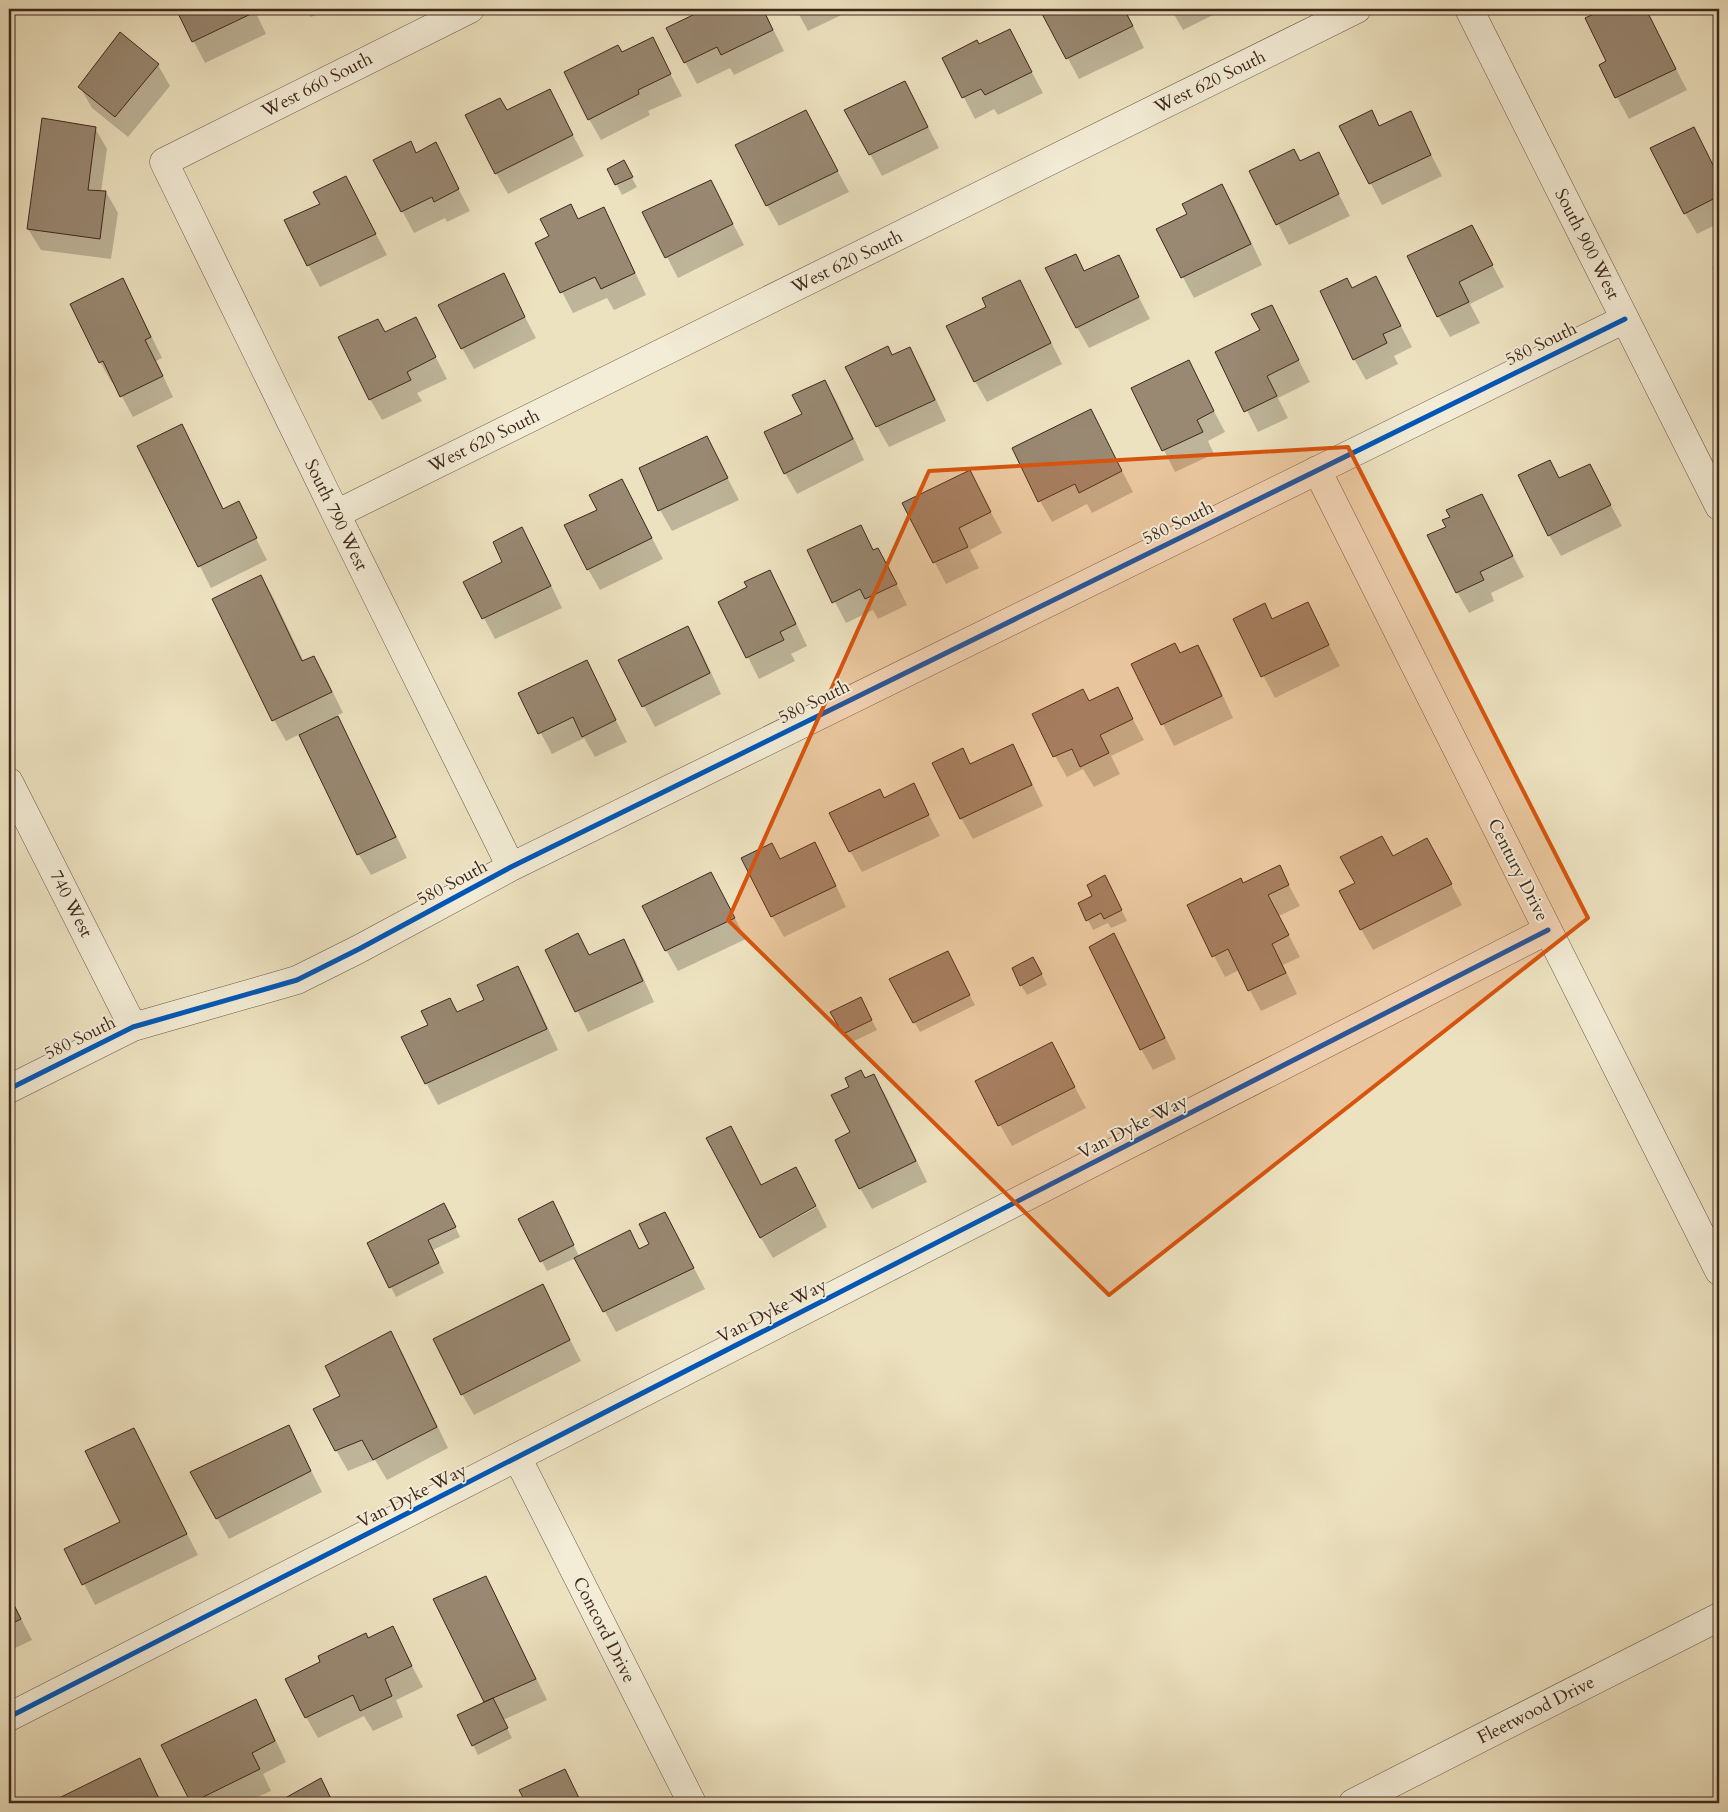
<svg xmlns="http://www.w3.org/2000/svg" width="1728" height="1812" viewBox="0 0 1728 1812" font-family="Cardo,serif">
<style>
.shadow{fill:#0003}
.building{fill:#998872;stroke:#3f271d}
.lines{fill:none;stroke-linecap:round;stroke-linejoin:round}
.minor-casing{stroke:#6a5646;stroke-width:29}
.minor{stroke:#f3ecd6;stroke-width:28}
.cycleway-casing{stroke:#f3ecd6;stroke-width:8}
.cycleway{stroke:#0057b8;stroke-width:5}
.marked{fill:#d7540e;fill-opacity:0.2;stroke:#d7540e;stroke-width:4;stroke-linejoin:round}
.labels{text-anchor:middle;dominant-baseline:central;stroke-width:4;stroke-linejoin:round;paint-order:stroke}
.street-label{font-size:18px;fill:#3f271d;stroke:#f3ecd6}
</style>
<rect width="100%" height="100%" fill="#ede2c0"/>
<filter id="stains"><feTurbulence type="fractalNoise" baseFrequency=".004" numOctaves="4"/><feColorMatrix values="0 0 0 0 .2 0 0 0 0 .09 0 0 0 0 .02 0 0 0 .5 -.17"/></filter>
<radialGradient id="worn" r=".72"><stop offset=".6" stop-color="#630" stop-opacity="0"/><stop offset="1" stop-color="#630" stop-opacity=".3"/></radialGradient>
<path class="shadow" d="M177 9H254L266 34 205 63Z
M307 9H328L311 17Z
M699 9H763L784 51 734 75 730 68 697 84 667 29 701 12Z
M796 9H854L808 31Z
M1050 9H1125L1144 48 1079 79 1043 12Z
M1171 9H1210L1213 15 1183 30Z
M1608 9H1645L1687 90 1629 119 1600 66 1608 61 1586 19Z
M652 39 682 96 648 111 650 115 601 140 589 119 622 54Z
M979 46 1021 52 1043 93 998 115 994 109 975 119 944 59Z
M158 65 170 86 128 137 92 108 80 87Z
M905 82 939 148 882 176 846 110Z
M549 90 584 156 508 194 496 173 507 111Z
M806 111 849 192 779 226 767 205Z
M1371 112 1380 127 1410 113 1442 176 1382 205 1341 127Z
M95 128 107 149 101 192H106L118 213 111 259 41 250 28 229Z
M1693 128 1719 177V223L1697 234 1685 213Z
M435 144 470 211 447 222 445 218 414 233 375 160 416 154Z
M1318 154 1350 216 1289 245 1251 171 1300 162Z
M623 162 637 187 622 195 609 169Z
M346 178 387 255 320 287 285 221 321 204Z
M711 182 744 245 678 278 644 213Z
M1222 186 1234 206 1262 265 1194 298 1158 230 1189 215Z
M603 209 615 230 646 295 614 310 607 298 573 313 537 244Z
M1472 227 1504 287 1470 304 1480 323 1450 337 1438 316Z
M1076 255 1085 272 1118 257 1150 319 1089 348 1077 327Z
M503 275 536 338 474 369 462 348Z
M1376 278 1412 347 1394 356 1398 364 1366 380 1354 359Z
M122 280 134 301 162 358 156 361 173 397 133 417 114 382 112 383 100 362Z
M1020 281 1062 364 987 402 975 381 988 307Z
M1271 306 1310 382 1278 398 1288 418 1258 432 1217 352 1261 331Z
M385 333 427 340 447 379 417 393 422 401 382 420 370 399Z
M910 349 922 370 946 421 889 447 877 426 893 357Z
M1188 362 1225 432 1208 441 1214 454 1175 472 1133 389Z
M825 381 837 402 864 460 797 494 785 473 803 415Z
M1091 411 1133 492 1092 513 1087 504 1052 522 1040 501Z
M181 425 193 446 224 510 238 503 267 560 211 588 139 446Z
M707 438 739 500 672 531 660 510 641 469Z
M1589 465 1622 526 1561 556 1549 535 1559 479Z
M969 471 1002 533 970 550 979 568 946 584 904 503Z
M622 480 663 559 600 590 588 569 598 511Z
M1481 495 1524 577 1491 593 1494 601 1469 613 1457 592 1448 527 1452 518Z
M860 526 874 551 890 570 907 605 878 619 873 610 846 623 808 550Z
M522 529 534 550 562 608 495 639 465 582 504 562Z
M770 572 782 593 807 646 791 654 795 661 759 679 720 602 749 588Z
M261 576 273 597 304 662 314 658 326 678 343 713 336 716 349 739 407 858 371 875 359 855 300 734 286 741 274 720Z
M1307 603 1340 666 1275 698 1234 620 1264 605 1273 620Z
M688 628 700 649 721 694 655 727 620 661Z
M1198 646 1210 667 1233 718 1174 746 1133 665 1180 654Z
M586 662 627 742 595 757 584 738 552 754 520 694Z
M1117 689 1144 740 1111 756 1120 774 1094 787 1083 769 1067 777 1055 756 1090 702Z
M1012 745 1024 766 1043 806 973 839 961 818 962 750 971 765Z
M913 785 940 836 862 872 850 851 884 799Z
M815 843 826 864 846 907 784 937 772 916 780 860Z
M1393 857 1438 860 1462 905 1373 950 1361 929 1357 884Z
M1279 867 1300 906 1279 916 1300 957 1283 965 1297 994 1261 1011 1239 970 1225 977 1188 906 1243 884Z
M711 874 746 939 678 971 666 950Z
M1110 887 1127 921 1111 928 1108 923 1093 930 1088 920Z
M1113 934 1125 955 1176 1059 1153 1070 1141 1049Z
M578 935 590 956 624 941 636 962 654 1002 588 1032 547 950Z
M953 963 975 1005 920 1032 891 980Z
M518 968 530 989 558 1050 438 1105 402 1038 486 1000Z
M1039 968 1047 985 1027 995 1021 985Z
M866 1009 877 1030 850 1043 832 1012Z
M1052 1044 1086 1108 1012 1146 1000 1125Z
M874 1075 886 1096 927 1182 872 1209 860 1188 852 1133 865 1080Z
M817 1207 827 1227 773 1258 761 1238Z
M558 1213 579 1256 629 1232 640 1250 651 1245 665 1213 705 1289 616 1332 576 1258 547 1271 520 1220Z
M450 1215 460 1237 433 1250 444 1273 396 1297 368 1243Z
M543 1286 581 1361 474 1415 462 1394Z
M391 1333 403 1354 448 1448 387 1480 375 1460 348 1471 336 1450Z
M289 1427 322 1492 229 1539 217 1518Z
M134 1430 198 1555 95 1605 66 1549 121 1523Z
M9 1595 32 1640 9 1651Z
M435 1599H497L547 1700 503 1720 512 1738 478 1755 473 1745 486 1703Z
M392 1628 423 1687 396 1700 403 1717 373 1731 364 1716 318 1738 306 1717 368 1639Z
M255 1701 267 1722 286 1762 263 1774 271 1791 245 1803H192L162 1746Z
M140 1760 162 1803H56L55 1801Z
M564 1770 582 1803H527L521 1791Z
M327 1790 333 1803H280Z"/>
<path class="building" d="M176 9H253L255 12 192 42Z
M698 9H763L773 30 721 55 717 47 684 63 666 28 699 12Z
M1047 9H1124L1133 26 1066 59 1041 12Z
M1605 9H1646L1676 69 1615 98 1599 65 1606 61 1585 18Z
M1010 29 1032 72 985 95 981 89 962 98 942 58 977 40 979 44Z
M120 32 159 64 115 117 78 87Z
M653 37 671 74 638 90 639 94 588 120 564 72 618 45 622 52Z
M905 81 928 127 869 155 844 110Z
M550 89 573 135 495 174 465 115 500 98 507 110Z
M806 110 838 171 766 206 735 145Z
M1372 110 1379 126 1411 111 1431 155 1369 184 1339 126Z
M42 118 96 127 88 190 106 191 100 239 27 229Z
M1694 127 1719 177V196L1684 214 1650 148Z
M411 141 416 153 436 142 459 189 434 202 432 197 401 212 373 160Z
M1294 149 1300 161 1319 152 1339 194 1276 225 1249 171Z
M624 160 633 177 615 185 607 169Z
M346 176 376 234 307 266 284 220 320 204 313 192Z
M711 180 733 224 665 258 642 212Z
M1222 184 1251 244 1181 278 1156 229 1187 214 1182 204Z
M571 204 578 219 604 207 635 273 601 289 595 277 560 293 535 243 549 236 540 219Z
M1472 225 1493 265 1459 282 1469 302 1437 317 1407 256Z
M1076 254 1084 271 1119 255 1139 297 1076 328 1045 268Z
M1719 264V280L1713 267Z
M504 273 525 317 461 349 438 305Z
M1376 276 1401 326 1383 334 1387 343 1353 360 1320 291 1347 278 1352 288Z
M123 278 151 337 145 340 163 376 120 397 103 361 99 363 70 304Z
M1020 280 1051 343 974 382 946 326 986 307 982 298Z
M1272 305 1299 360 1267 376 1277 396 1244 412 1215 352 1260 330 1251 314Z
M416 317 436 357 407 372 411 380 369 400 338 337 378 319 385 332Z
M888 346 892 355 910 347 935 400 876 427 845 367Z
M1189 360 1214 411 1197 420 1203 432 1162 451 1131 388Z
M825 380 853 439 784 474 764 432 802 414 792 395Z
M1091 409 1122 471 1079 493 1075 484 1038 502 1012 448Z
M182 424 223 509 239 501 257 538 198 567 137 446Z
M707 436 728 478 658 511 639 468Z
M1550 460 1559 478 1590 464 1611 505 1548 536 1518 475Z
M970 470 991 512 959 528 968 547 933 563 902 503Z
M622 479 652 538 587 570 564 525 597 510 589 495Z
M1482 494 1513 556 1480 572 1484 580 1456 593 1427 535 1446 527 1442 520 1450 517 1446 510Z
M861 525 873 550 878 548 897 584 865 599 860 589 832 603 807 550Z
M522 527 551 586 482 619 463 582 502 562 493 542Z
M770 570 796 624 780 632 784 640 746 658 718 602 747 587 744 582Z
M261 575 302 661 314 656 332 692 272 721 212 599Z
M1308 602 1329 645 1261 677 1233 619 1265 603 1272 619Z
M688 626 710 673 642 707 618 660Z
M1175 643 1180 653 1198 645 1222 696 1161 725 1131 664Z
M587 660 616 720 582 737 573 717 538 734 518 693Z
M1118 687 1133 719 1100 735 1109 753 1080 767 1072 749 1053 757 1032 714 1083 689 1089 701Z
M338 716 396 837 357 855 299 735Z
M1013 744 1032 785 960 819 932 763 963 748 970 764Z
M914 783 929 815 849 852 829 813 880 789 884 798Z
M1382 836 1393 856 1427 838 1452 884 1360 930 1339 891 1355 883 1340 857Z
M815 842 836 886 771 917 741 858 772 843 780 859Z
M1280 865 1289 885 1268 895 1289 935 1272 944 1286 973 1248 991 1228 949 1212 957 1187 905 1241 878 1243 883Z
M711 872 735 918 665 951 642 906Z
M1105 875 1122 910 1104 919 1101 913 1086 921 1078 903 1092 896 1087 885Z
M578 933 589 955 624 939 643 981 575 1012 545 950Z
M1114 933 1165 1038 1140 1050 1089 947Z
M948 951 970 995 913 1023 889 979Z
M1033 957 1042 974 1020 986 1012 968Z
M518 966 547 1029 425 1084 401 1037 428 1025 421 1011 450 998 457 1012 484 1000 477 985Z
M861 997 872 1020 843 1034 830 1012Z
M1052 1042 1075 1087 998 1126 975 1081Z
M861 1070 865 1078 874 1074 916 1161 859 1189 835 1140 850 1132 831 1095 849 1087 845 1078Z
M731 1126 761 1185 796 1167 816 1206 760 1238 706 1138Z
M553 1201 574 1245 540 1262 518 1219Z
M444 1203 456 1227 428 1240 439 1263 389 1288 367 1243Z
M665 1212 694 1268 603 1312 574 1258 630 1230 639 1249 649 1244 639 1224Z
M543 1284 570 1340 461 1395 433 1339Z
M391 1331 437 1427 373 1460 362 1440 335 1451 313 1409 340 1396 325 1366Z
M289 1425 311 1471 216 1519 190 1472Z
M134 1428 187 1534 82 1585 64 1549 120 1522 85 1451Z
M486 1576 536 1679 484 1702 433 1599Z
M9 1595 21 1619 9 1625Z
M393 1626 412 1666 385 1679 392 1696 360 1711 353 1695 305 1718 285 1679 320 1662 318 1656 366 1633 368 1638Z
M493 1698 508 1728 472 1746 457 1715Z
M256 1699 275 1741 252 1753 260 1769 191 1803 161 1745Z
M140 1758 161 1803H54L53 1801Z
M565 1769 579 1798 567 1803H526L519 1790Z
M321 1778 333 1803H278V1802Z"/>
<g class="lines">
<g class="minor-casing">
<path id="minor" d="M470 9 164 162 336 514 511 867
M1469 9 1719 506
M1317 470 1719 1271
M336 514 1357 9
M9 782 133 1027
M9 1089 133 1027 297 980 359 949 511 867 1625 319
M517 1457 692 1803
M9 1717 1548 930
M1353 1803 1719 1617"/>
</g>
<use href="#minor" class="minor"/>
<g class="cycleway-casing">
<path id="cycleway" d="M9 1089 133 1027 297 980 359 949 511 867 1625 319
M9 1717 1548 930"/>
</g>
<use href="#cycleway" class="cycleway"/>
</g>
<path class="marked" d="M1348 447 1588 918 1109 1295 728 920 929 471Z"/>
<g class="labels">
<g class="street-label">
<text transform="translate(1210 82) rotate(-26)">West 620 South</text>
<text transform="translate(317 85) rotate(-27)">West 660 South</text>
<text transform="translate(1587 244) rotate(63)">South 900 West</text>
<text transform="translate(847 262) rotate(-26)">West 620 South</text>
<text transform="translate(1541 344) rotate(-26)">580 South</text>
<text transform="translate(484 441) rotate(-26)">West 620 South</text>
<text transform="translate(336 515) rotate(64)">South 790 West</text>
<text transform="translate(1178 523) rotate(-26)">580 South</text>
<text transform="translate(814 702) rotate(-26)">580 South</text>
<text transform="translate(1518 870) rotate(63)">Century Drive</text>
<text transform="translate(452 883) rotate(-28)">580 South</text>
<text transform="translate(71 904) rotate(63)">740 West</text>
<text transform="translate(80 1038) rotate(-26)">580 South</text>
<text transform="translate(1133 1127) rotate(-27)">Van Dyke Way</text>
<text transform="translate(772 1311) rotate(-27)">Van Dyke Way</text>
<text transform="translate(412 1496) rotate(-27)">Van Dyke Way</text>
<text transform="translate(604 1630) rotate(63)">Concord Drive</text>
<text transform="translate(1536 1710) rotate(-27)">Fleetwood Drive</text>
</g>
</g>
<rect width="1728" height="1812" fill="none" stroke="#ede2c0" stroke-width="30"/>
<rect x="10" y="10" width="1708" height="1792" fill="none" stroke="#3f271d" stroke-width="2.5"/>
<rect x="15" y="15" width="1698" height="1782" fill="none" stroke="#3f271d"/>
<rect width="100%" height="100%" filter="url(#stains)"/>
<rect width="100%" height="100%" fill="url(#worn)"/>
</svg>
